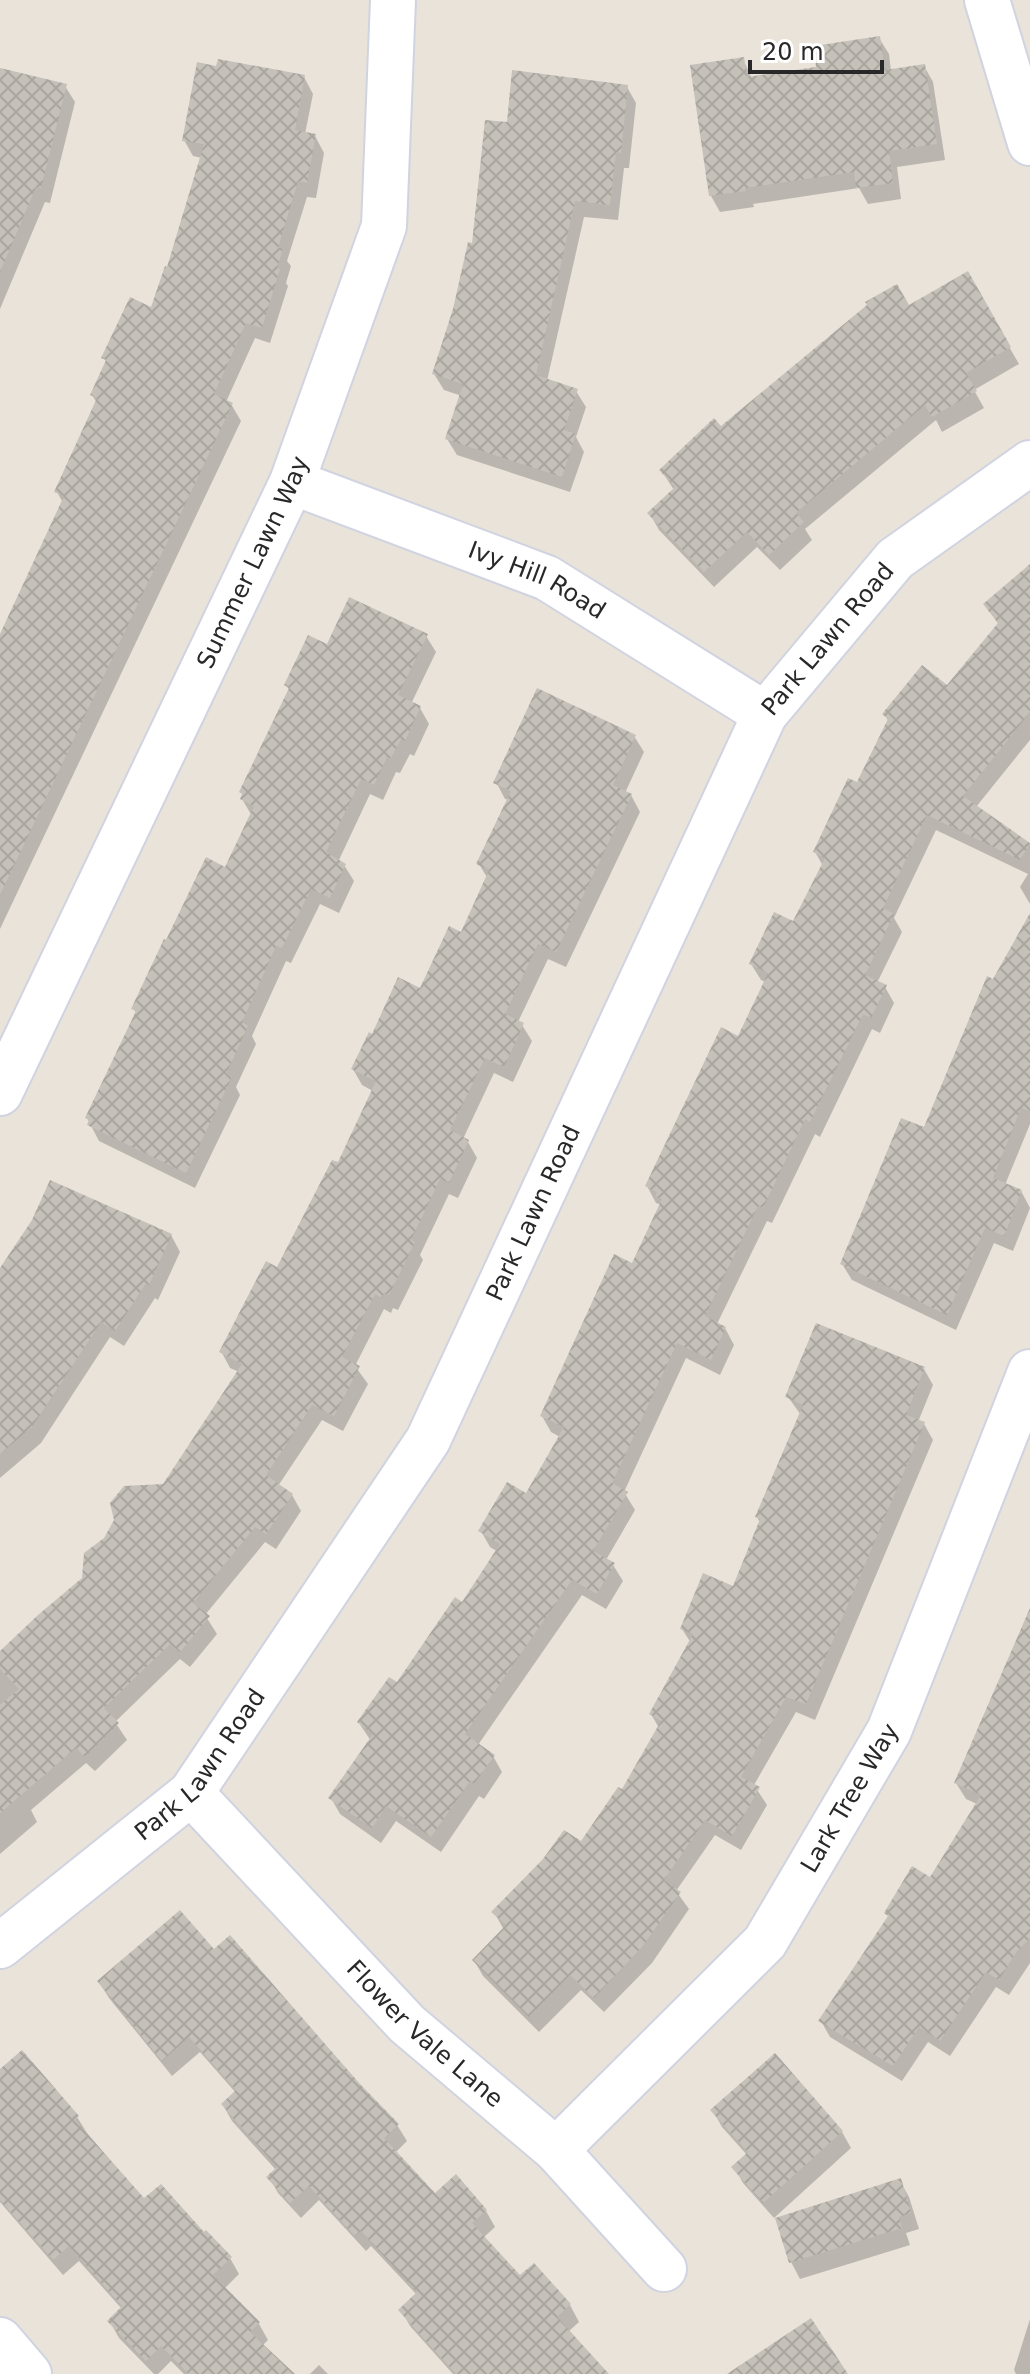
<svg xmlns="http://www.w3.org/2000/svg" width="1030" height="2374" viewBox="0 0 1030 2374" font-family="'DejaVu Sans',sans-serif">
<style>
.shadow{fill:#0003}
.building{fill:url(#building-cross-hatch)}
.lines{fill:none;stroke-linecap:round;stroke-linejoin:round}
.minor-casing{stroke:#d0d3e0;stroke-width:48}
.minor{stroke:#fff;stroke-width:44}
.labels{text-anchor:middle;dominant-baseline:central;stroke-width:6;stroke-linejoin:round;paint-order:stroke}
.street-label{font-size:24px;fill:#282828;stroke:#fff}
</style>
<defs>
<pattern id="building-cross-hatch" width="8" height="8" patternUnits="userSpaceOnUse" patternTransform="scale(2)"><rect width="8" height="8" fill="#c5c1b9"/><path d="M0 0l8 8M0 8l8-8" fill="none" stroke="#a9a69f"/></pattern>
</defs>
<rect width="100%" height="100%" fill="#e9e3da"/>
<path class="shadow" d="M879 38 889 54 891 71 924 66 933 82 945 160 897 167 901 199 868 204 859 188 753 204 754 207 720 212 711 196 693 66 743 59 752 79 818 69Z
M0 70 65 86 75 102 50 203 45 202 0 309Z
M304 77 313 94 305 134 315 136 324 153 316 198 307 197 287 261 291 266 286 283 288 286 270 343 255 338 226 402 231 404 241 421 0 929V637L63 503 57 492 97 403 92 395 107 363 104 358 153 310 168 270 202 158 193 156 184 140Z
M627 87 636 103 629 168H624L618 220 584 217 547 381 576 391 586 407 576 437 584 452 570 492 457 455 447 439 462 396 444 390 434 374 508 124Z
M967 274 1019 364 974 390 984 408 942 432 936 420 805 529 812 540 780 570 757 547 714 587 659 530 650 514 674 490 661 470 908 308Z
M1030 587V740L976 807 1030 844V904L1020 887 1028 874 936 830 894 918 902 932 877 983 885 987 894 1003 880 1033 872 1029 820 1137 815 1134 772 1223 767 1221 717 1324 725 1328 734 1345 720 1375 686 1358 624 1492 635 1510 606 1560 613 1565 623 1581 606 1609 582 1595 478 1745 493 1756 502 1772 484 1799 479 1796 441 1852 396 1821 381 1843 340 1814 331 1798 371 1741 359 1723 397 1685 462 1604 498 1552 490 1547 481 1531 526 1495 560 1437 551 1432 542 1416 633 1266 662 1205 656 1203 647 1186 739 1039 766 982 761 980 751 964 793 924 823 866 815 852 858 785 889 722 884 714 947 688 999 625 985 604Z
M426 636 436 652 411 704 420 708 429 724 414 756 410 754 400 773 396 772 383 800 370 794 338 862 344 865 354 881 339 913 320 904 291 963 286 961 252 1036 256 1044 236 1087 240 1095 195 1188 99 1141 87 1118 137 1015 134 1009 226 869 252 816 242 799 290 691 286 685 328 646Z
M634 736 644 752 625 793 631 795 640 812 566 967 548 959 518 1022 522 1025 532 1041 513 1082 494 1073 463 1139 468 1142 477 1158 458 1198 449 1194 420 1255 423 1260 398 1310 393 1308 391 1313 384 1309 355 1366 368 1384 343 1431 322 1420 278 1486 292 1495 301 1511 276 1549 265 1542 205 1615 217 1634 190 1667 180 1659 115 1722 127 1740 95 1771 86 1763 31 1810 37 1822 0 1854V1654L84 1579 164 1486 239 1372 230 1368 221 1351 278 1270 338 1165 373 1091 362 1085 353 1069 373 1037 421 991 462 934 488 879 479 864 509 800 505 799 496 782Z
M1030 917V1124L1005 1185 1021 1191 1030 1208 1013 1251 994 1243 956 1330 852 1280 842 1264 925 1130 994 981Z
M171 1235 180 1252 158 1300 155 1298 124 1346 110 1337 41 1443 0 1478V1272Z
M924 1369 933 1385 918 1422 924 1424 933 1440 815 1720 796 1712 754 1785 767 1805 741 1850 715 1835 676 1891 689 1909 652 1963 604 2012 581 1990 539 2032 483 1976 474 1960 504 1930 494 1912 581 1844 623 1792 659 1728 651 1714 691 1643 682 1629 734 1588 760 1523 757 1517 801 1415 788 1397Z
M1030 1628V1963L1009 1995 996 1987 950 2056 928 2042 902 2081 830 2037 821 2021 889 1918 886 1913 930 1880 977 1804 966 1799 956 1783Z
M213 1952 359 2086 397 2125 407 2141 395 2153 435 2196 486 2211 495 2227 483 2238 520 2278 534 2265 570 2305 579 2322 568 2332 606 2374H453L410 2326 401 2310 417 2295 371 2246 366 2251 319 2200 301 2218 278 2193 269 2177 276 2170 232 2121 223 2105 236 2093 200 2052 172 2076 109 1998 99 1982Z
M0 2071 77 2117 87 2133 144 2201 203 2235 230 2258 239 2274 224 2289 259 2324 268 2340 262 2346 292 2374H184L171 2361 158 2374H154L119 2338 110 2322 122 2309 79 2261 63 2275 0 2202Z
M713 2111 842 2132 851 2148 774 2218 743 2183 734 2167 747 2155 722 2127Z
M900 2181 909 2197 919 2229 906 2233 910 2245 800 2279 791 2262 777 2219Z
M1030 2319V2374H1016L1014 2370Z
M319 2365 328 2374H310Z"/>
<path class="building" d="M880 36 885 70 925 64 937 144 889 151 893 183 856 188 854 172 745 188 746 191 709 196 690 65 744 57 747 77 816 67 814 46Z
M218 59 305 75 295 130 316 134 307 183 298 181 278 248H283L277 268 280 269 262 328 246 323 214 394 233 403 0 895V634L64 496 54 492 97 398 90 395 106 360 101 358 130 297 151 307 165 266 167 267 204 144 182 141 197 62 216 66Z
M0 68 67 84 41 188 36 187 0 272Z
M512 70 628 85 621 153 616 152 610 205 575 201 536 375 578 389 564 430 576 434 562 477 445 439 463 384 432 374 453 309 468 242 472 243 485 120 507 122Z
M968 271 1011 347 966 373 977 391 932 417 925 405 796 513 804 522 769 555 747 532 704 572 647 513 675 487 659 470 714 418 721 426 867 305 865 302 897 284 909 305Z
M1030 564V712L963 796 1030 843 1020 860 927 815 883 908 894 914 865 975 887 985 871 1018 863 1014 810 1122 805 1119 763 1208 758 1206 705 1316 726 1327 711 1360 677 1343 612 1483 628 1492 593 1551 615 1563 597 1594 572 1580 465 1734 495 1755 474 1784 470 1781 431 1837 386 1806 372 1828 328 1798 373 1734 357 1722 389 1677 397 1682 455 1597 462 1602 500 1544 478 1531 507 1482 526 1493 564 1427 540 1416 614 1254 632 1263 662 1199 655 1196 657 1192 645 1186 721 1027 738 1036 768 973 749 964 774 912 793 921 825 858 813 852 848 778 857 782 888 719 882 714 922 665 947 685 998 623 983 604Z
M349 597 428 634 398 695 421 706 405 741 401 739 391 758 387 757 374 785 361 779 326 852 346 864 330 898 311 889 282 948 276 946 242 1022 248 1026 226 1074 232 1077 186 1173 87 1125 89 1120 85 1118 136 1011 131 1009 164 939 166 940 206 857 225 867 254 806 240 799 242 794 239 792 289 688 284 685 308 635 327 644Z
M537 688 636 735 613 785 632 794 556 952 538 944 505 1014 524 1023 504 1067 485 1058 450 1130 469 1140 449 1183 440 1179 411 1240 415 1242 389 1295 384 1293 382 1298 375 1294 342 1357 360 1366 334 1416 312 1405 266 1475 293 1494 266 1534 255 1527 193 1603 210 1616 180 1652 170 1644 104 1708 119 1723 85 1757 76 1748 0 1813V1705L19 1689 0 1669V1651L38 1615 82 1578 84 1553 104 1538 114 1520 110 1503 124 1486 163 1484 242 1364 219 1352 266 1261 277 1267 332 1160 338 1162 376 1081 351 1069 369 1032 372 1034 398 977 420 988 449 926 461 932 489 870 476 864 511 791 493 783Z
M1030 913V1111L1021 1108 993 1178 1022 1190 1004 1236 985 1228 947 1315 840 1264 901 1118 924 1127 987 976 993 979Z
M50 1180 172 1234 149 1285 146 1283 115 1331 101 1322 32 1427 0 1454V1268L32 1220Z
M816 1323 925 1367 906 1415 925 1422 806 1704 786 1697 741 1777 760 1787 732 1836 705 1820 664 1880 681 1892 642 1947 594 1998 570 1975 529 2017 472 1960 506 1925 491 1912 543 1859 564 1830 581 1841 618 1787 622 1789 661 1721 649 1714 693 1634 680 1629 703 1573 733 1586 760 1519 755 1517 803 1405 785 1397Z
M1030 1608V1938L1017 1951 999 1980 986 1972 940 2041 919 2027 893 2066 818 2021 888 1916 884 1913 912 1866 930 1877 981 1795 954 1783Z
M180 1910 214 1949 230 1935 360 2084 399 2124 384 2138 435 2193 456 2174 487 2210 472 2223 520 2275 534 2263 571 2304 557 2317 609 2374H456L398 2310 417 2292 361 2231 355 2236 309 2186 290 2203 266 2177 277 2167 221 2104 236 2090 189 2037 162 2061 97 1981Z
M22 2050 79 2116 75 2120 144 2198 161 2184 204 2232 206 2230 232 2257 213 2275 260 2322 250 2332 295 2374H189L161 2346 146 2361 107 2321 122 2306 69 2246 53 2260 0 2200V2069Z
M775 2053 843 2131 763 2203 731 2167 748 2152 710 2110Z
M901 2178 911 2213 899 2217 902 2228 789 2263 775 2218Z
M811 2318 848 2374H727Z"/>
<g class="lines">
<g class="minor-casing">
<g id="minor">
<path d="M987 0 1030 143"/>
<path id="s1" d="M292 482 547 578 765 714"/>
<path id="s2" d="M0 1093 292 482 384 226 393 0"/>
<path id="s3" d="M191 1793 407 2024 556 2150 664 2269"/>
<path id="s4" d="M0 1946 191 1793 428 1440 765 714 895 559 1030 463"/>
<path id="s5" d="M556 2150 765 1942 889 1731 1030 1372"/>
<path d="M0 2340 29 2374"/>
</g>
</g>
<use href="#minor" class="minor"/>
</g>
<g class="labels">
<g class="street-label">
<text stroke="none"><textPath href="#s2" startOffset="588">Summer Lawn Way</textPath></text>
<text stroke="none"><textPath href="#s1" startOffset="264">Ivy Hill Road</textPath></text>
<text stroke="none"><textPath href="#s4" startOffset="1568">Park Lawn Road</textPath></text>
<text stroke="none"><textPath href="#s4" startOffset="920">Park Lawn Road</textPath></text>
<text stroke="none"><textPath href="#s4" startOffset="272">Park Lawn Road</textPath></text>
<text stroke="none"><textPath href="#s5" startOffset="462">Lark Tree Way</textPath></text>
<text stroke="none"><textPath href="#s3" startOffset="336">Flower Vale Lane</textPath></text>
</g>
</g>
<path d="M750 60v12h132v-12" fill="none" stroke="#282828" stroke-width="4"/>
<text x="762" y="60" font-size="24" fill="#282828" stroke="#ffffff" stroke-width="6" paint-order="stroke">20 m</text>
</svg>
